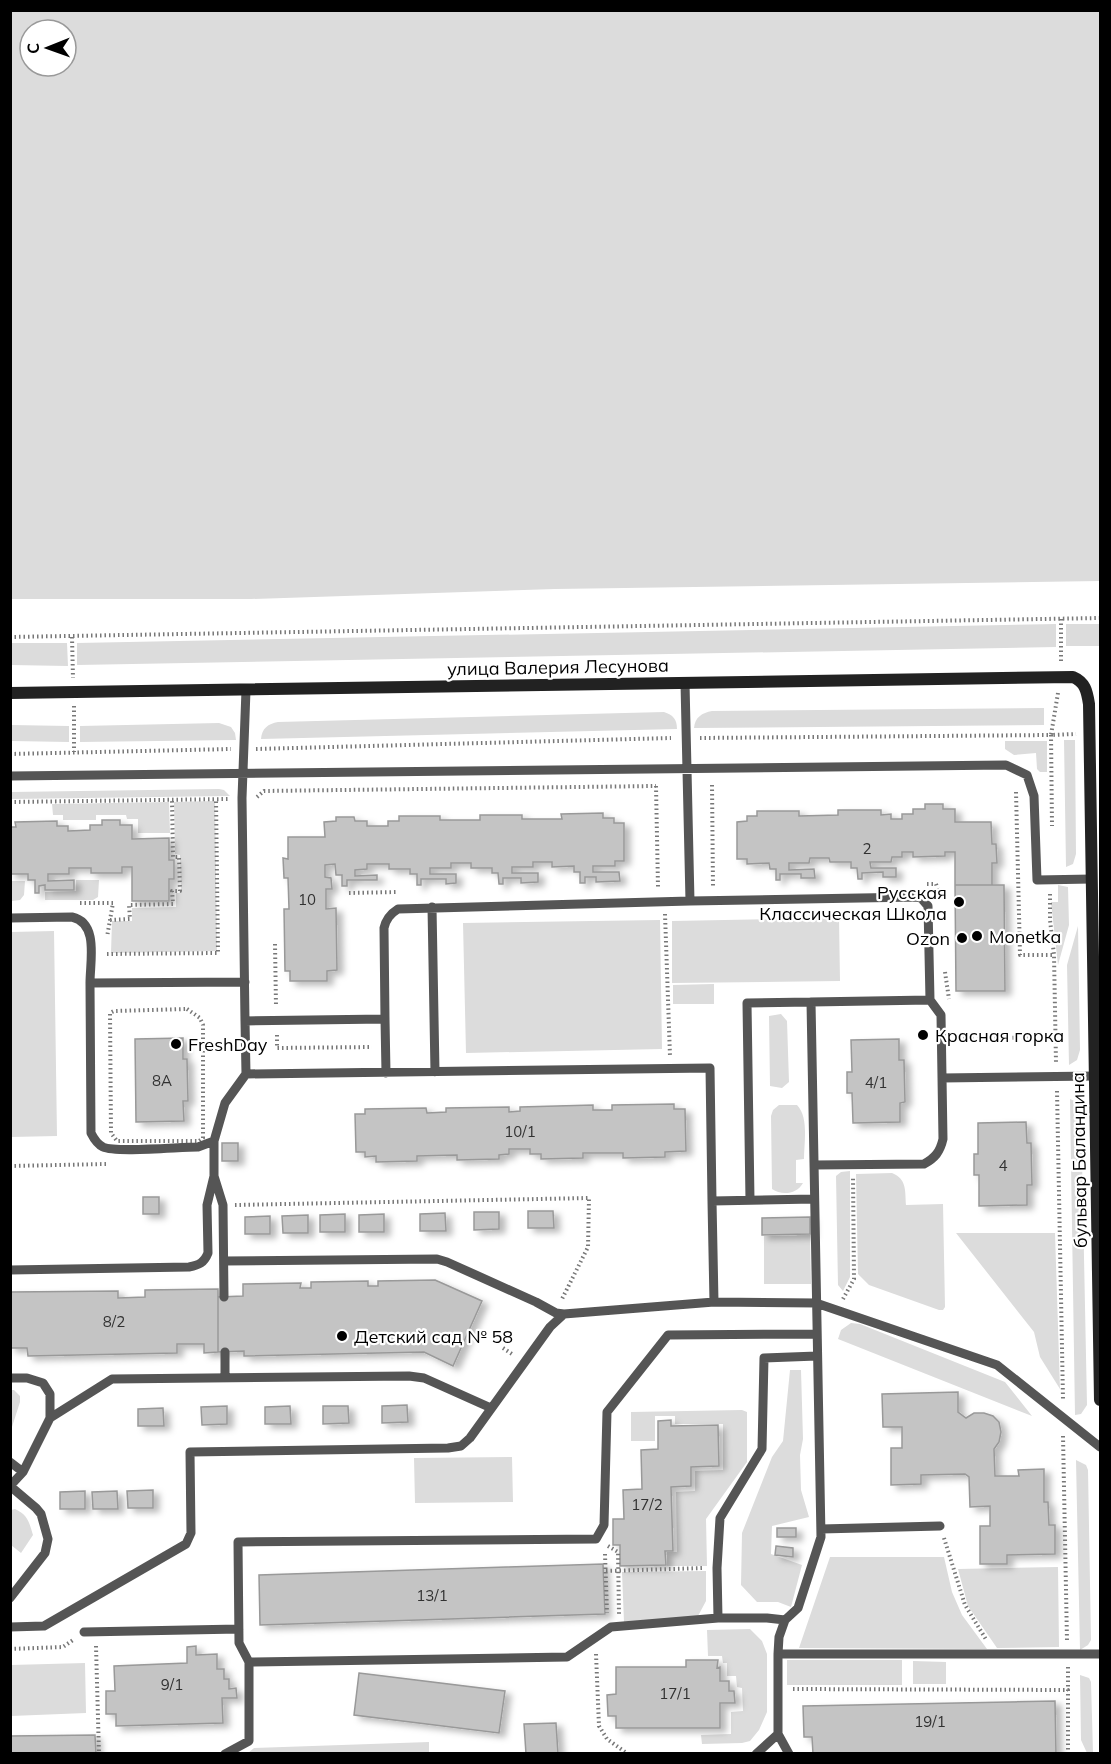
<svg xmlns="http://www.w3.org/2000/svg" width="1111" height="1764" viewBox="0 0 1111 1764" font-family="Mulish,sans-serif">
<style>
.green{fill:#dcdcdc;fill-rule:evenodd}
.building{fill:#c4c4c4;stroke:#999;stroke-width:1.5;filter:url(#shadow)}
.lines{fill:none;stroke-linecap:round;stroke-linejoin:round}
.path{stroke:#777;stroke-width:4;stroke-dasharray:1.5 3;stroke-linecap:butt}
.service{stroke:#555;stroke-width:9}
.secondary{stroke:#222;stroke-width:12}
.poi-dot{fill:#000;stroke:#fff;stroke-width:2}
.labels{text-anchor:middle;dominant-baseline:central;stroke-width:4.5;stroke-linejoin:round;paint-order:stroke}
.number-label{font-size:15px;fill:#313131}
.street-label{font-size:18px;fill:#000;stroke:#fff}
.poi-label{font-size:18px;fill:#000;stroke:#fff;text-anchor:start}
</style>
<defs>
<filter id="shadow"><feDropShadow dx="6" dy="4" stdDeviation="3" flood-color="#0004"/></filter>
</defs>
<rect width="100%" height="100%" fill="#fff"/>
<path class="green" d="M11 10 1100 11V581L555 589 251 599H11ZM30 30H66V66H30Z
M1056 624V647L77 665V643Z
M1066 624H1100V646H1066Z
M11 643H67L68 666 11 665Z
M1044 708V725L694 728C695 717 702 713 712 711Z
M664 712C673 715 677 719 677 729L261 739C262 728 268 724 278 722Z
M219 723 231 727 235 733 236 740 80 742V726Z
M11 725 69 726V742L11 741Z
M1064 740H1075L1076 854 1073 864 1066 867Z
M1005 741H1047V772H1040L1037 769 1036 753 1014 755 1005 749Z
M219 789 224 790 230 796 10 799 11 792Z
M215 801 217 951 111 953 112 921H132V908L176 907V893H181L180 855 175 854 174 802Z
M169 802 170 833H138V819H127L126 815H96V820H63V815H53L52 804Z
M76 880H99L98 897 93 900H45V892L76 891Z
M11 881H25L24 895 20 900 11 901Z
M1058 885 1068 887 1069 925 1058 965 1051 902H1058Z
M839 918 840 981 672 983V921Z
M660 920 662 1049 466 1053 463 923Z
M1078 926 1080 1050 1077 1060 1069 1065 1067 965Z
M54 931 57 1136 11 1137V932Z
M714 984V1004H673V985Z
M781 1014 787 1021 789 1082 782 1088 770 1086 769 1016Z
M1070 1099 1079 1103 1081 1109 1087 1405 1081 1414 1075 1415Z
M779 1105H797C809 1117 804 1143 804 1159L796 1160V1183H803C797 1194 782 1196 772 1189L771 1116 773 1110Z
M850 1171V1277L843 1291 838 1285 836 1176 841 1172Z
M892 1173C907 1179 905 1191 906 1205L943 1204 945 1307 943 1310H939L869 1285 858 1274 856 1174Z
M956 1233H1055L1060 1389 1040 1357 1034 1332Z
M810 1235 811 1284H764V1236Z
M851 1323 860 1324 1005 1382 1032 1416 838 1339 841 1330Z
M790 1370H801L803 1439 800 1455 801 1490 809 1517 772 1526 771 1554 802 1565 791 1607 778 1602H757L741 1585 742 1533 772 1457 783 1441Z
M11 1390H14L20 1396V1402L11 1430Z
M742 1410 747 1412V1462L706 1519 707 1566H667V1552H677L676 1492 695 1491V1471L723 1470V1424H675V1416H655V1441H631V1412Z
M512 1457 513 1502 415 1503 414 1458Z
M1076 1460 1086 1465 1088 1470 1091 1640 1088 1645 1080 1650Z
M15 1509C28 1515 29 1522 33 1535L21 1553 11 1545V1510Z
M830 1557H944L952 1592 962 1615 987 1649 799 1648Z
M1058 1567 1059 1647 997 1648 968 1606 958 1569Z
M706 1571V1601L698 1616 624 1622 622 1572Z
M750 1629 762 1641 767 1654V1712L759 1730 750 1741 742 1743 702 1744 701 1735 731 1734V1712L743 1711 742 1688 737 1687 736 1676H727V1663H723L722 1656H708L707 1630Z
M787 1660H902V1685H787Z
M913 1661 946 1662V1684H913Z
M85 1663 86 1713 11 1716V1665Z
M1080 1675 1089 1678 1091 1682 1093 1753H1087L1081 1740Z
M429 1742V1753H248L254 1748Z"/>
<path class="building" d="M925 804H943V809H955V822H991L992 844H996L997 863H992V885H955V852H945V856L913 857V852H902V857H892L891 862H870L871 868H896V877H883V872L862 873V879H858L857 868H851V862H830L829 858H810L809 863H789V870L814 869 815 878H801V874H780V880H776V869H770L769 863 747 864V859H737V822L747 821V816H757V811H799V816L838 815V810H881V815L891 814V819H902V814H913V809H925Z
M603 813V818H614V823H624V861H615V866H593V872H619L620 881 596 882V877H585V883H580V872H574V866L552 867V862H533V867H512V873H538V882L521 883V878H503V884H499L498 873H492V868H471V863H451V868H430V874H456V883L446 884V879H421V885H417V874H410V869H389V864H367V869L355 870V876L377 875V880H347V886H342V875H336L335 864 325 865V877L331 878 332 889H326V909L336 908 337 970 327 971V981H290V971H285L284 909H289L288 878H284L283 858 288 859V837H325L324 822 336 821V817H354L355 821H367V826H388V821H399V816H440V820H480V815H522V819H562L561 814Z
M102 820H120V825H132V839L169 838V860H174V879H169V901H132V867H122V873H91V868H69V874H48V881L74 880V890H45V885L39 886V893H35V880H28V874H10V827H16L15 822 57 821V826H68V831L90 830V825H102Z
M955 885H1004L1005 991H956Z
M183 1038V1059H187L188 1101H183L184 1121 136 1122 135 1039Z
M899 1039V1060H904L905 1102 900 1103V1122L853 1123 852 1093H847V1072H852L851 1040Z
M674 1104V1109H685L686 1151 665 1152V1157L623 1158V1153H583V1158L541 1159V1154H530V1149H509V1154L499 1155V1159L457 1160V1155L417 1156V1161L376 1162V1156L365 1157V1152H356L355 1114H365V1109L426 1108 427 1113 446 1112V1108L509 1107V1112L520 1111V1107L593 1105V1110H612V1105Z
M1026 1122 1027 1143H1031L1032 1185H1027V1205L979 1206V1175H974V1154H978V1123Z
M222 1143H238V1161H222Z
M143 1197H159V1214H143Z
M528 1211H553L554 1228H528Z
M474 1212H499V1229L474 1230Z
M445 1213 446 1231H420V1214Z
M345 1214V1232H320V1215Z
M384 1214V1232H359V1215Z
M308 1215V1233H283L282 1216Z
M270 1216V1234H245V1217Z
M810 1217V1234L762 1235V1218Z
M435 1280 482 1301 453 1366 424 1352 244 1356V1351L218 1352V1297L243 1296V1284L301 1283 300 1288H311V1282L368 1281V1286H378V1281Z
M218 1289V1352L204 1353V1344H177V1353L28 1356 27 1348H10V1292L118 1291V1298L145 1297V1290Z
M958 1392V1412L966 1418 974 1413H984L993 1416 999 1422 1001 1432 999 1442 994 1449 995 1476H1019L1018 1470 1044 1469V1502H1048L1049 1525H1055V1554L1007 1555V1564H980V1526H990V1506L970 1507 969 1477 965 1474 921 1475V1484L891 1485V1448H902V1427H883L882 1394Z
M407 1405 408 1422 382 1423V1406Z
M227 1406V1424L202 1425 201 1407Z
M290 1406 291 1424H265V1407Z
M323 1406H348L349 1423 323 1424Z
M163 1408 164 1426H138V1409Z
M671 1420V1426L718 1425 719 1466 691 1467V1486L671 1487 673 1551H665L666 1565 620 1566V1545H613V1519H624L623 1490 642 1489 641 1450 658 1449V1421Z
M153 1490V1508H128L127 1491Z
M85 1491V1509H60V1492Z
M117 1491 118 1509H93L92 1492Z
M777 1528H796V1537H777Z
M776 1546 793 1548V1557L775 1555Z
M603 1564 605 1614 260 1625 259 1575Z
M196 1646V1655L217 1654V1669H224V1679H229V1689L236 1688 237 1698H222L223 1723 116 1726V1714H106V1691H115L114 1666 187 1663V1647Z
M686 1660H718L717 1668 720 1667V1681H729V1691H734L735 1703H720V1728H616V1716H608L607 1695 616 1694V1667H686Z
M359 1673 505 1691 499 1733 354 1715Z
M1055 1701 1056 1754H813L812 1737H804L803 1706Z
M556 1723 558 1754H526L524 1724Z
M95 1735 96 1754H10V1736Z"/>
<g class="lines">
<path class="path" d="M10 637 1100 618
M72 637 73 678
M1061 661V618
M1058 693 1051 735 1076 734
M74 706V752
M700 738 1051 735 1052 826
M256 749 671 738
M10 754 231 749
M712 785 713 887
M656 786 658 887
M1016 792 1020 955H1054
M257 797 264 791 656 786
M10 802 230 799
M927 884H936L939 893
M349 893 397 892
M1050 894V920L1054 955 1056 1063
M80 903H113L107 937
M665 914 670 1056
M110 920 130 919 129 905 173 904 172 891H180L179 857H173L172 800
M275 944 276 1006
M107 954 218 953 216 799
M945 972 949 999
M187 1009 200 1018 203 1025V1138L199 1141H117L111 1133 110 1013 114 1011Z
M277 1035V1048L372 1047
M954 1039 1056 1037
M1057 1091 1063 1399
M10 1166 106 1164
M235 1205 589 1198 588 1247 562 1299
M843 1299 854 1279 853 1177
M503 1348 512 1354
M1063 1436 1067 1641
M944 1538 965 1605 987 1641
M608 1546 618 1552 619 1614
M605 1554 607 1613
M606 1571 704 1568
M96 1646 99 1754
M10 1649 63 1647 73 1640
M596 1654 599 1726 607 1739 628 1754
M1068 1667V1690
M793 1689 1068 1690V1754"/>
<path class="service" d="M685 683 690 901 916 897 921 898 928 906 930 1000 941 1015 943 1139C940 1152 935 1158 924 1164L814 1165
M10 776 1006 765 1027 775 1034 796 1037 880 1092 879
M690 901 398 909C390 914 386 919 384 928L385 1019 245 1021 246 1074 710 1068 712 1201 814 1199
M432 907 435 1072
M10 918 72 917C99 923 90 961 90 983L245 982
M90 983 91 1133C94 1139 97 1144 103 1147 116 1153 179 1147 198 1147L214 1141 225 1103 246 1074
M385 1019 386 1073
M245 1021 242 798 246 690
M942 1078 1095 1076
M214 1141V1176L223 1205 224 1297
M750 1200 747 1003 811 1002
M712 1201 714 1302 816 1303 997 1365 1100 1447
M224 1261 437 1259 447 1262 536 1302 556 1313 564 1314
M10 1270 189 1267C199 1265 204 1263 208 1253L207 1205 214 1176
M225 1352V1378
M10 1378H27L43 1383 50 1394V1418L23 1472 10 1486
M50 1418 112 1379 409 1376 424 1378 491 1408
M10 1462 23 1472
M10 1486 36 1508 41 1514 48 1539 45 1553 10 1598
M821 1529 940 1526
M718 1618 717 1568 720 1518 762 1449 764 1358 817 1356
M10 1627 44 1626 186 1544 191 1533 190 1452 448 1448 461 1446 470 1438 550 1327 564 1314 714 1302
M84 1632 239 1629
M778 1654 779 1637 785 1620 798 1608 821 1537 811 1002 930 1000
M249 1662 567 1657 611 1627 718 1618H767L785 1620
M778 1734 789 1754
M225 1754 249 1741V1662L239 1643 238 1542 596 1539 604 1525 607 1412 668 1335 816 1334
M756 1754 778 1734V1654H1100"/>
<path class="secondary" d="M10 693 1073 677C1085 682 1087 691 1089 704L1100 1400"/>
</g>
<g class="poi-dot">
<circle cx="959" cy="902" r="6"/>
<circle cx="977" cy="936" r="6"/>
<circle cx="962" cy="938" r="6"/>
<circle cx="923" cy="1035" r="6"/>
<circle cx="176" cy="1044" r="6"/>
<circle cx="342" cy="1336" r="6"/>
</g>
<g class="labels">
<g class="number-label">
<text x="867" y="848">2</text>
<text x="307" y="899">10</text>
<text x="162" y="1080">8А</text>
<text x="876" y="1082">4/1</text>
<text x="520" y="1131">10/1</text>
<text x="1003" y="1165">4</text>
<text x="114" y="1321">8/2</text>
<text x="647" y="1504">17/2</text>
<text x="432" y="1595">13/1</text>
<text x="172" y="1684">9/1</text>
<text x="675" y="1693">17/1</text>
<text x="930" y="1721">19/1</text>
</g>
<g class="street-label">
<text transform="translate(558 667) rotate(-1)">улица Валерия Лесунова</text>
<text transform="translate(1079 1160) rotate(-91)">бульвар Баландина</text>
</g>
<g class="poi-label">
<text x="947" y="892" text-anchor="end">Русская<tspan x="947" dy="21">Классическая Школа</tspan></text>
<text x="989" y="936">Monetka</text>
<text x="950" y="938" text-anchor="end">Ozon</text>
<text x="935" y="1035">Красная горка</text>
<text x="188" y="1044">FreshDay</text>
<text x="354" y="1336">Детский сад № 58</text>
</g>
</g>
<rect width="1111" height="1764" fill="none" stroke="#000000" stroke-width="24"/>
<g transform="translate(48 48) rotate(269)"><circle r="28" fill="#ffffff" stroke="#999999" stroke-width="1.5"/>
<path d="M0-4.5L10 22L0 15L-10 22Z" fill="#000000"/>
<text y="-9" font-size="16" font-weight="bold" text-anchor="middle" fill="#000000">С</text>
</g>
</svg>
